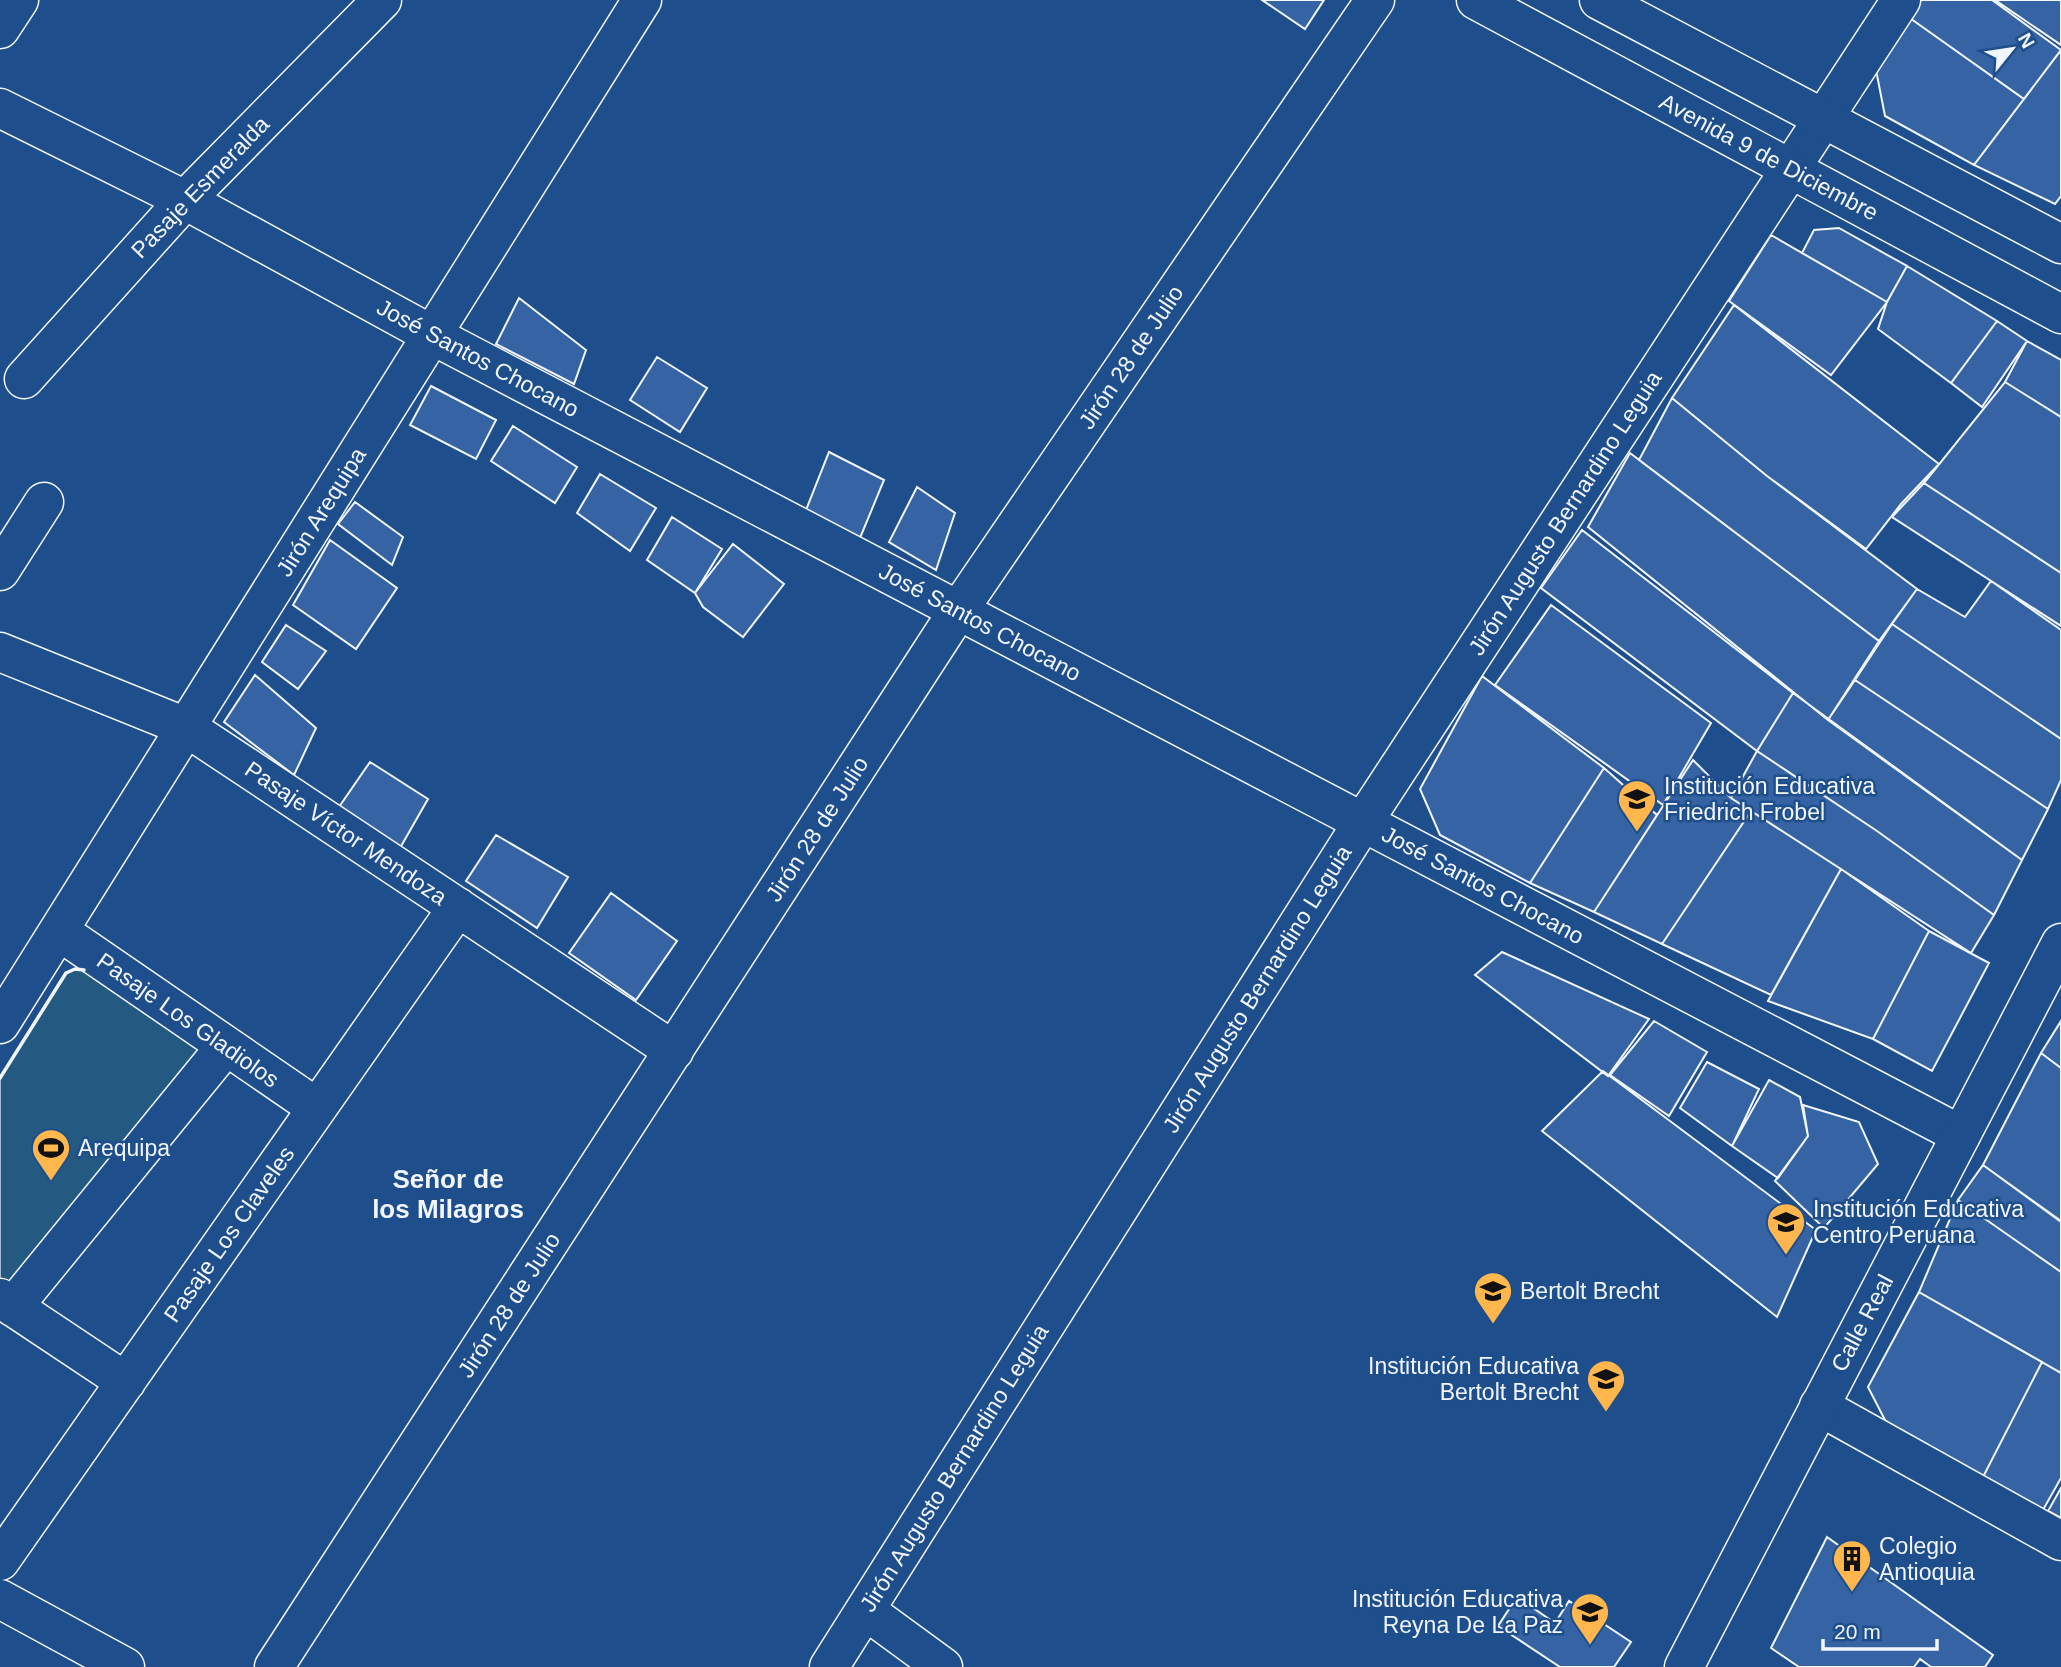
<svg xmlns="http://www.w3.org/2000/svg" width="2061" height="1667" viewBox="0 0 2061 1667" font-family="Arial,sans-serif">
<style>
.green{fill:#245a82;stroke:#a8bbd7;stroke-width:2}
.building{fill:#3563a3;stroke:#f2f6ff;stroke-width:2}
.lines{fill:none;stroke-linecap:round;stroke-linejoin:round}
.minor-casing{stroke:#f2f6ff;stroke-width:41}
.major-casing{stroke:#f2f6ff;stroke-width:41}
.highway-casing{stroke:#f2f6ff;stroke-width:41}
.minor{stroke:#1f4e8c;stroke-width:38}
.major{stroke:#1f4e8c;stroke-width:38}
.highway{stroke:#1f4e8c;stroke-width:38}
.wall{stroke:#f2f6ff;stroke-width:3.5}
.labels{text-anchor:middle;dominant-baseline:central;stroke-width:5;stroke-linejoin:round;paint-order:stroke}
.street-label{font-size:23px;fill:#f2f6ff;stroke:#1f4e8c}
.poi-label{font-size:23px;fill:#f2f6ff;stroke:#1f4e8c;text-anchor:start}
.quarter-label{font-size:26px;font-weight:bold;fill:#f2f6ff;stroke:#1f4e8c}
</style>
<rect width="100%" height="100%" fill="#1f4e8c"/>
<path class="green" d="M75 969H84L207 1049 15 1291 0 1286V1078L66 973Z"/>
<path class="building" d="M1262 0H1324L1305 29Z
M1916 0H1992L2061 50 2024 99 1907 16Z
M1995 0H2061V45Z
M1907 16 2024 99 1974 165 1885 116 1876 70Z
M2061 50V196L2055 204 1974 165Z
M1839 228 1907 266 1887 302 1802 253 1814 230Z
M1771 235 1887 302 1831 375 1729 301Z
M1907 266 1997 321 1951 383 1878 329 1887 302Z
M519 298 586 350 574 384 496 344Z
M1734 305 1939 464 1901 504 1866 549 1767 476 1672 398Z
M1997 321 2027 341 1982 407 1951 383Z
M2027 341 2061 360V417L2005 382Z
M657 357 707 388 680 432 630 400Z
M2005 382 2061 417V573L1924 483Z
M431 386 496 420 476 459 410 425Z
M1672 398 1767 476 1917 589 1879 641 1639 460Z
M513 426 577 467 555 503 491 461Z
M829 452 884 480 860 538 806 510Z
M1630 453 1879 641 1828 720 1588 527Z
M600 474 656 508 630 551 577 513Z
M1924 483 2061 573V626L1892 517Z
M917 487 955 513 936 570 889 542Z
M355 502 403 537 392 565 338 524Z
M672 517 722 549 695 593 647 560Z
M1582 530 1793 693 1757 751 1541 588Z
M330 540 397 588 356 649 293 605Z
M733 544 784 584 743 637 703 607 695 593Z
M1991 581 2061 630V739L1892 624 1917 589 1965 617Z
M1551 605 1711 723 1663 805 1495 685Z
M1892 624 2061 739V780L2048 809 1855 680Z
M286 625 326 651 298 689 262 662Z
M255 675 316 728 294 775 224 722Z
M1482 676 1604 768 1530 883 1440 835 1420 789Z
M1855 680 2048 809 2022 860 1828 720Z
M1793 693 2022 860 1994 915 1877 831 1757 751Z
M1757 751 1877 831 1994 915 1971 953 1731 798Z
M1693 760 1731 798 1751 811 1662 944 1594 912Z
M370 762 428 799 400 848 339 807Z
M1604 768 1657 815 1594 912 1530 883Z
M1751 811 1841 869 1771 995 1662 944Z
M496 835 568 877 537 928 466 881Z
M1841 869 1929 931 1873 1039 1768 1001Z
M611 893 677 941 636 1000 569 953Z
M1929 931 1989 963 1932 1071 1873 1039Z
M1502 952 1649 1019 1608 1076 1475 975Z
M1654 1021 1707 1052 1669 1116 1610 1075Z
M2061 1021V1068L2041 1053Z
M2041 1053 2061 1068V1221L1983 1165Z
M1707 1062 1759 1089 1732 1146 1680 1108Z
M1603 1071 1816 1230 1777 1317 1542 1131Z
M1769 1080 1800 1097 1808 1136 1778 1178 1732 1146Z
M1803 1105 1859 1122 1878 1164 1824 1228 1775 1181 1808 1136Z
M1983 1165 2061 1222V1272L1958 1200Z
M1958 1200 2061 1272V1373L1919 1292Z
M1919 1292 2042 1362 1983 1477 1887 1424 1868 1387Z
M2042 1362 2061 1373V1478L2043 1510 1983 1477Z
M2061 1488V1518L2048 1511Z
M1827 1537 1993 1655 1985 1667H1931L1920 1659 1914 1667H1799L1771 1648Z
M1517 1597 1555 1623 1569 1601 1631 1642 1614 1667H1560L1498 1626Z"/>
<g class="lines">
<g class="minor-casing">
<path id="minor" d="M0 29 19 0
M0 108 185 200 432 335 1961 1135
M24 379 185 200 382 0
M0 571 44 502
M0 652 186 727 674 1051
M59 931 317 1108
M0 1024 642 0
M0 1298 126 1382
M13 1307 226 1046
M1819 1406 2061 1541
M0 1561 458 907
M0 1599 125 1667
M865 1610 943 1667
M274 1667 958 611 1375 0
M829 1667 1363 822 1901 0"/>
</g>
<g class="major-casing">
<path id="major" d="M1476 0 2061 314
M1599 0 2061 244"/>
</g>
<g class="highway-casing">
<path id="highway" d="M1684 1667 2061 943"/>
</g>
<use href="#minor" class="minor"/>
<use href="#major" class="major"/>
<use href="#highway" class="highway"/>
<path class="wall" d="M0 1078 66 973 75 969 84 970"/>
</g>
<defs>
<g id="school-pin" transform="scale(2.0125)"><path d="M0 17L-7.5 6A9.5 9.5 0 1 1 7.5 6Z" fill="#ffb74d" stroke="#1f4e8c"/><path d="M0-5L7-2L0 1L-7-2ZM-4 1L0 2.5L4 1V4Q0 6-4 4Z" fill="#111"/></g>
<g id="stadium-pin" transform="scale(2.0125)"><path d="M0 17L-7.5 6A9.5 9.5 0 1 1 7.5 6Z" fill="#ffb74d" stroke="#1f4e8c"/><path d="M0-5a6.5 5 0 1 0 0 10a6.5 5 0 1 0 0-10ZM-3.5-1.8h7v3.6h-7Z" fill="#111"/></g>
<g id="building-pin" transform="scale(2.0125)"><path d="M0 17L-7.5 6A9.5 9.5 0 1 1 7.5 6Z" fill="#ffb74d" stroke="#1f4e8c"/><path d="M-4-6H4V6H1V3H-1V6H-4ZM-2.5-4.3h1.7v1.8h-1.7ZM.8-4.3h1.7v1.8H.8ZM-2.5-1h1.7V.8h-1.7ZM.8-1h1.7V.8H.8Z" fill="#111"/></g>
</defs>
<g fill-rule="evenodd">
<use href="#school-pin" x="1637" y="799"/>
<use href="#stadium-pin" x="51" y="1148"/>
<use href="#school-pin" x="1786" y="1222"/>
<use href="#school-pin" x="1493" y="1291"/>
<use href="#school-pin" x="1606" y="1379"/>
<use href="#building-pin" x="1852" y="1559"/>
<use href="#school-pin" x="1590" y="1612"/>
</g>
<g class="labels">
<g class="street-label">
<text transform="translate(1769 157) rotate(28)">Avenida 9 de Diciembre</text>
<text transform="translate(200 187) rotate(-46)">Pasaje Esmeralda</text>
<text transform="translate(1131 357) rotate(-56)">Jirón 28 de Julio</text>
<text transform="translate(478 358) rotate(28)">José Santos Chocano</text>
<text transform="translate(321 512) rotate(-58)">Jirón Arequipa</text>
<text transform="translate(1565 513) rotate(-57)">Jirón Augusto Bernardino Leguia</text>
<text transform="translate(980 622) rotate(28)">José Santos Chocano</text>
<text transform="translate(817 829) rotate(-57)">Jirón 28 de Julio</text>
<text transform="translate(346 833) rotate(34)">Pasaje Víctor Mendoza</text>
<text transform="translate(1483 885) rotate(28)">José Santos Chocano</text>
<text transform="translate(1257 989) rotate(-58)">Jirón Augusto Bernardino Leguia</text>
<text transform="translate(188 1020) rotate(35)">Pasaje Los Gladiolos</text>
<text transform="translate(229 1234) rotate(-55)">Pasaje Los Claveles</text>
<text transform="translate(509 1305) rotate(-57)">Jirón 28 de Julio</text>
<text transform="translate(1862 1323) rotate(-62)">Calle Real</text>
<text transform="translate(954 1468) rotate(-58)">Jirón Augusto Bernardino Leguia</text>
</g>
<g class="poi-label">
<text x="1664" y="786">Institución Educativa<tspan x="1664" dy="26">Friedrich Frobel</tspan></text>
<text x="78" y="1148">Arequipa</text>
<text x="1813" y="1209">Institución Educativa<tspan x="1813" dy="26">Centro Peruana</tspan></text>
<text x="1520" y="1291">Bertolt Brecht</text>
<text x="1579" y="1366" text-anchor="end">Institución Educativa<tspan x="1579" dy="26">Bertolt Brecht</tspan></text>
<text x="1879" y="1546">Colegio<tspan x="1879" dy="26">Antioquia</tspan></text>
<text x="1563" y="1599" text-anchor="end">Institución Educativa<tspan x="1563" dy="26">Reyna De La Paz</tspan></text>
</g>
<g class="quarter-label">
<text x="448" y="1179">Señor de<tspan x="448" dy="30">los Milagros</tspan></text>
</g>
</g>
<g transform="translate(2012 49) rotate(60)" stroke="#1f4e8c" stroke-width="5" paint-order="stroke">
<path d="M0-5L12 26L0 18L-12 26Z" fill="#f2f6ff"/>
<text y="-10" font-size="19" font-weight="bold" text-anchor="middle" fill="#f2f6ff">N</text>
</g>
<path d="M1823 1639v10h114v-10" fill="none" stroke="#f2f6ff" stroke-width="3.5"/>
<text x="1834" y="1639" font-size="21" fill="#f2f6ff" stroke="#1f4e8c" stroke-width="5" paint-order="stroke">20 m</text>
</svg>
